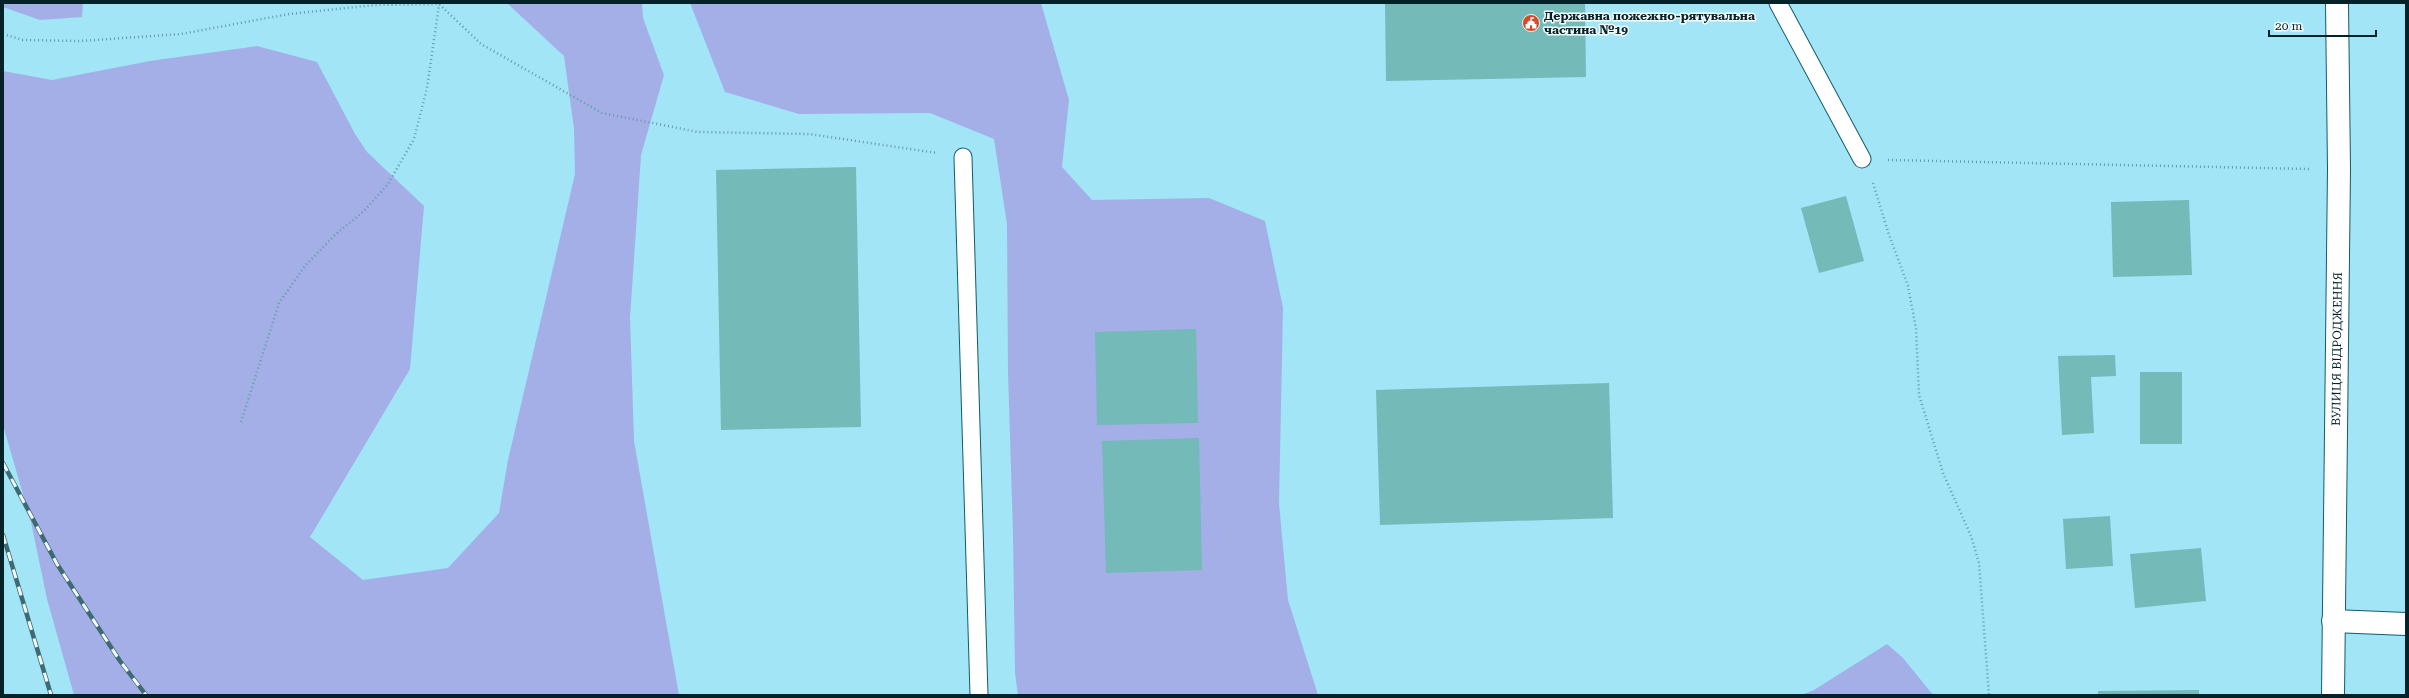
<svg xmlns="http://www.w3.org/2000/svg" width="2409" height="698" viewBox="0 0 2409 698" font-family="'Roboto Serif',serif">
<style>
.green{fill:#a3afe6}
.building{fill:#73bab9}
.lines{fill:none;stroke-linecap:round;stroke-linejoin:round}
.lane-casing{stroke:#125c6b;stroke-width:19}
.street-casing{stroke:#125c6b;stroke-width:24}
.secondary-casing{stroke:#125c6b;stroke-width:24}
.path{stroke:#659aa7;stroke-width:2.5;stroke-dasharray:1 3;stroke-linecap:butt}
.lane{stroke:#fff;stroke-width:17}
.street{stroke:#fff;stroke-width:22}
.secondary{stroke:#fff;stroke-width:22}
.rail-casing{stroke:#3e6a74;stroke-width:4.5}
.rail{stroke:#f4fbfc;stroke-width:3;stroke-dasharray:9;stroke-linecap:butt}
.labels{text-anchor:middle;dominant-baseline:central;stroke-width:3;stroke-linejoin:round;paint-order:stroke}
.poi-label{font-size:12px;font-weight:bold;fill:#052229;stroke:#f4fbfc;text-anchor:start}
.street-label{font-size:12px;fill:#052229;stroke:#f4fbfc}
</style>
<rect width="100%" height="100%" fill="#a1e5f6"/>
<path class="green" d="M3 3H83L82 17 40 20 3 7Z
M507 3H642L643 18 664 75 641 155 630 318 634 441 679 695H74L47 599 31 522 3 425V71L52 80 150 61 257 46 317 62 355 134 367 152 424 206 410 369 310 537 363 580 448 568 499 513 508 460 575 174 574 129 564 56Z
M690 3H1041L1069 100 1062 167 1092 200 1209 198 1265 221 1283 308 1279 504 1288 600 1318 695H1018L1015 673 1013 533 1008 371 1007 224 994 139 930 113 799 114 725 92Z
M1887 644 1903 658 1933 695H1801L1814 690Z"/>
<path class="building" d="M1385 3H1585L1586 77 1386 81Z
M856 167 861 427 721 430 716 170Z
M1846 196 1864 261 1819 273 1801 208Z
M2189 200 2192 275 2113 277 2111 202Z
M1196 329 1198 423 1097 425 1095 332Z
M2115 355 2116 376 2091 377 2094 433 2062 435 2058 356Z
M2140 372H2182V444H2140Z
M1609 383 1613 518 1380 525 1376 390Z
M1199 438 1202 570 1106 573 1102 441Z
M2110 516 2113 566 2066 569 2063 519Z
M2201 548 2206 601 2135 608 2130 554Z
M2199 690V695H2098V691Z"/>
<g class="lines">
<g class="lane-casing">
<path id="lane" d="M1778 3 1862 159
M963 157 979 695"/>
</g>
<g class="street-casing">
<path id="street" d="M2333 621 2406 624"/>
</g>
<g class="secondary-casing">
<g id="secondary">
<path id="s1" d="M2333 695 2339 169 2337 3"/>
</g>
</g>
<path class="path" d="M3 34 23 40 80 41 181 34 289 14 375 5 439 4 481 44 602 113 698 132 809 134 937 153
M1888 160 2309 169
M1873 183 1889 235 1908 286 1916 329 1919 395 1943 473 1971 536 1979 563 1989 695
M241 422 279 303 305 266 336 234 364 211 388 184 414 139 427 88 439 5"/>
<use href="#lane" class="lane"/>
<use href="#street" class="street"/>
<use href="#secondary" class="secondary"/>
<g class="rail-casing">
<path id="rail" d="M3 463 57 564 120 661 146 695
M3 535 51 695"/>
</g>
<use href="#rail" class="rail"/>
</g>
<defs>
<g id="civic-disc" transform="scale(0.9)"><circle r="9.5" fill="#d64b2a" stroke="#f4fbfc"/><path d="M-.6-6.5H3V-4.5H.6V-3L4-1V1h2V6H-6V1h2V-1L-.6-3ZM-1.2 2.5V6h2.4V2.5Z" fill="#fff"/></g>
</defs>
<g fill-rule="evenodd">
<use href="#civic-disc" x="1531" y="23"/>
</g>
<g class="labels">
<g class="poi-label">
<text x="1544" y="16">Державна пожежно-рятувальна<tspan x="1544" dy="14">частина №19</tspan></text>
</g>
<g class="street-label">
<text stroke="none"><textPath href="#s1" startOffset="346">ВУЛИЦЯ ВІДРОДЖЕННЯ</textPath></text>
</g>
</g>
<rect width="2409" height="698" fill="none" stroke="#052229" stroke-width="8"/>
<path d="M2269 30v6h107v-6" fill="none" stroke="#052229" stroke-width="2"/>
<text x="2275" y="30" font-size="12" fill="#052229" stroke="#f4fbfc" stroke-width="3" paint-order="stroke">20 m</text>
</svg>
